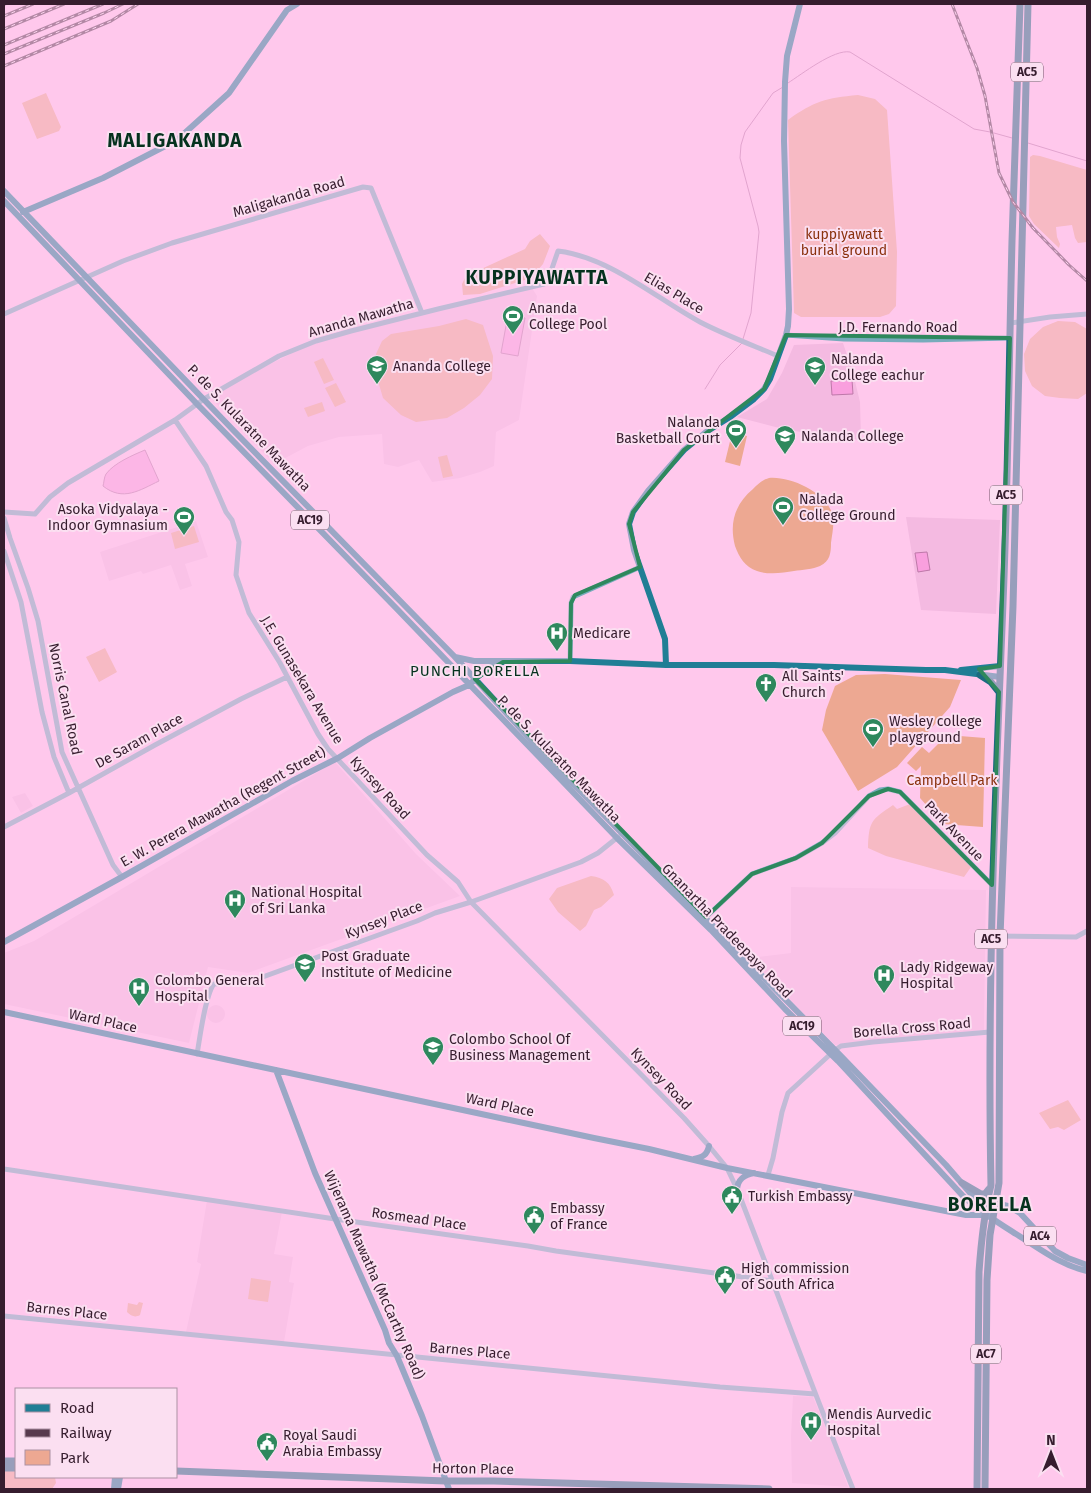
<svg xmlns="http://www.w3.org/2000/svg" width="1091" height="1493" viewBox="0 0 1091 1493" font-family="'Fira Sans',sans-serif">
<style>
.built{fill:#f4bae1}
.green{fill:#eda892}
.water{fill:#f99fde;stroke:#be78a9}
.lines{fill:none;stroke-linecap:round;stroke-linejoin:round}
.stream{stroke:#be78a9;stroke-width:1}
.minor{stroke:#77abbb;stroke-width:5}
.major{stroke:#207e95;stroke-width:6}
.highway{stroke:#1b6b7f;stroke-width:7}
.rail-casing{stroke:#583a4e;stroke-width:3}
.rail{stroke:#fbdff1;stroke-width:1;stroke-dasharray:4;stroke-linecap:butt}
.marked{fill:none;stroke:#2e885d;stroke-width:4;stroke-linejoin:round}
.labels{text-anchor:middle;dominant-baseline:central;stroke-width:4;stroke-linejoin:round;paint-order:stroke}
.shield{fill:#fbdff1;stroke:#715768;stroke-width:1}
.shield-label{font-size:12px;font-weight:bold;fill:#361d2e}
.street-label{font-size:14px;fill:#361d2e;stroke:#fbdff1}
.park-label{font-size:14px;fill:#8a310e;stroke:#fbdff1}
.poi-label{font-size:14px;fill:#361d2e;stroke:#fbdff1;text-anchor:start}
.neighbourhood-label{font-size:15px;letter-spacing:1px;fill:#05321e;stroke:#fbdff1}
.district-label{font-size:19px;font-weight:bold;letter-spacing:1px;fill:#05321e;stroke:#fbdff1}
</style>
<rect width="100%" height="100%" fill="#ffc8ec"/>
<path class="built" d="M532 288 537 296 519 420 496 432 494 466 480 472 460 478 432 482 419 460 398 467 384 464 382 434 339 437 308 446 274 464 211 398 248 375 307 346 368 328Z
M843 343 853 373 860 402 861 440 787 430 737 417 767 399 782 373 794 345Z
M906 517 1000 520 996 614 921 610Z
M196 521 208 557 185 564 192 586 180 590 171 565 143 574 141 571 109 581 100 552Z
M335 762 416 854 460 896 248 973 208 967 189 1043 4 1004V953L34 941Z
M25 793 33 806 21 813 12 797Z
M791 887 986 890 984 1030 835 1045 749 958 791 953Z
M207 1014a9 9 0 1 1 18 0a9 9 0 1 1-18 0Z
M207 1200 282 1212 274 1254 293 1257 289 1282 294 1283 284 1342 186 1332 201 1264 197 1262Z
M793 1396 813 1397 834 1447 848 1487 792 1483 791 1436Z"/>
<path class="green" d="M46 93 61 127 59 131 37 139 22 103Z
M858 95 875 99 887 110 897 252 896 306 889 314 880 317H801L794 313 788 120C814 101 826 98 858 95Z
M1033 155 1040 156 1087 170V242L1078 243 1075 238 1072 225 1056 227 1057 237 1060 244 1059 248 1034 224 1029 216 1030 157Z
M540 234 550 246 543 264 531 278 480 294 463 295 462 284 466 276 525 249 530 241Z
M466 319 483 325 493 356 492 379 480 395 464 408 447 418 416 422 401 415 383 398 376 374V354L382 341 391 334 439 326Z
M1058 321 1075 322 1087 329V393L1078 399 1060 398 1045 396 1032 386 1025 371 1024 354 1030 339 1043 327Z
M323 358 334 380 324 384 314 362Z
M336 383 346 402 335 407 325 388Z
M322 402 325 411 308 417 304 408Z
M732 433 747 436 740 466 725 462Z
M447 455 453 476 443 478 438 457Z
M769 478C790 476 825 492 832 513 835 523 832 534 831 543 831 553 830 561 820 566 813 569 802 570 794 571 783 573 768 575 757 571 745 567 739 557 735 546 729 523 735 504 753 489 758 484 762 480 769 478Z
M194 526 199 542 175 549 171 533Z
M105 648 117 672 99 682 86 657Z
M885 674 961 680 950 707 897 767 858 791 822 730 826 710 835 686 856 675Z
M947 735 985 738 983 827 943 824 920 798 921 766 916 771 907 763 922 747 929 753Z
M910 804 971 867 964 877 886 856 868 848C869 821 871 820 893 805L897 809Z
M591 876C604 878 610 882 614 895L601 907 594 910 586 926 580 931 558 912 549 899 557 888Z
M1068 1100 1081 1120 1064 1130 1058 1127 1050 1129 1039 1113Z
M251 1278 271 1281 268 1302 248 1299Z
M139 1302 143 1303 140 1315C135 1318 131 1316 127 1312L128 1303 137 1305Z
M4 1468 16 1469V1477H55L56 1483 52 1489H4Z"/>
<path class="water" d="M508 315 525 318 518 356 501 353Z
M852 380 853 394 832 395 831 381Z
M145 450 159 481C140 490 123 502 103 486 104 483 104 477 106 474 114 463 133 455 145 450Z
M927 552 930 570 918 572 915 553Z"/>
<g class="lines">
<path class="stream" d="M788 83C802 74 834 49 850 52L974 129 990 132
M994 133 1012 138
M1028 143 1087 161
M743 339 751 313 759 232 758 226 740 158 741 145 745 132 773 93 783 87
M705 389 720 365 742 343"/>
<path class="minor" d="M4 314 123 261 172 243 363 187 371 188 422 313
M1011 323 1050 317 1087 314
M786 335 844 339 923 340 1010 338
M175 420 206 466 226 512 232 520 239 542 236 575 249 613 280 663 318 734 328 749 427 855 458 882 471 902 684 1118 709 1146 727 1168 737 1189C776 1289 813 1390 853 1489
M4 512 35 514 50 497 68 483 175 420 204 399 279 356 316 341 351 331 438 309 544 284 549 277 558 251C609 257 656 298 700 322 725 335 752 345 778 356
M4 518 10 538 28 588 38 621 62 752 113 865 122 877
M4 551 21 602 42 712 54 757 69 793
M570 661 571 603 573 597 640 567
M4 827 69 793 155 745 241 699 287 677
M703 920 752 874 796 858 822 843 835 833 869 796 880 790 888 789 900 792 992 885
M991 936 1076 937 1087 931
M197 1054C200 1038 205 995 214 984L249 982 417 921 435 913 471 902 581 862 598 853 618 837
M4 1169 335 1219 528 1246 556 1251 772 1281
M768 1175 773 1158 782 1112 788 1093 835 1050 841 1046 873 1042 990 1032
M4 1316 720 1387 815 1394"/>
<path class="major" d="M4 191 235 432 454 656 544 754 842 1057 946 1165 978 1202 986 1205 999 1204 1008 1206 1020 1213 1055 1251 1068 1258 1087 1265
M4 201 197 404 396 608 617 838 711 930 785 1009 838 1061 963 1196C979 1211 997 1222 1016 1234 1039 1248 1060 1265 1087 1271
M23 212 103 178 177 140 229 93 287 10 297 4
M455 657 474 661H570L666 665H774L926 670H945L1000 677
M666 665 665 639 634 550 629 524 633 512 648 491 684 450 706 432 730 417 754 399 764 389 770 379 786 335 788 326 789 309 784 141 785 82 787 56 800 4
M961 670 1000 666
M4 942 122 877 292 781 338 758 370 738 453 692 469 685 486 669 503 662
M4 1012 594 1138 649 1149 727 1168 966 1215H985
M276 1070 315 1173 385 1330 389 1343 397 1356 422 1416 449 1489
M694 1159C703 1157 707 1155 709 1146
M737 1189C738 1179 744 1175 754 1173
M114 1489 115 1477
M118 1489 120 1477"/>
<path class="highway" d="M980 675 991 682 999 692
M962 1183 981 1194H985L989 1189
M4 1461H16
M4 1468H16
M176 1471 446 1481H494L769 1489
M977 1489 979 1272C981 1243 984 1214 991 1185 987 991 995 797 1003 603 1008 483 1009 362 1012 241 1014 162 1018 83 1020 4
M985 1489 987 1280 990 1235 999 1183 1000 936 1013 606 1028 4"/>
<g class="rail-casing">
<path id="rail" d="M4 4H5
M952 4 977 68 985 96 999 173 1013 202 1033 228 1069 265 1087 281
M4 16 33 4
M4 29 64 4
M4 45 103 4
M4 54 104 13 123 4
M4 66 111 21 138 4"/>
</g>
<use href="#rail" class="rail"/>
</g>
<path d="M0 0H1091V1493H0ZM786 335 1010 338 1000 666 979 669 999 692 992 885 900 792 888 789 869 796 822 843 796 858 752 874 706 917 475 679 503 662 570 661 571 603 575 595 640 567 629 524 633 512 684 450 764 389Z" fill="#ffc8ec" fill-opacity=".55" fill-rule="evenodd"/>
<path class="marked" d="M786 335 1010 338 1000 666 979 669 999 692 992 885 900 792 888 789 869 796 822 843 796 858 752 874 706 917 475 679 503 662 570 661 571 603 575 595 640 567 629 524 633 512 684 450 764 389Z"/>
<defs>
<g id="stadium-pin" transform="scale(1.125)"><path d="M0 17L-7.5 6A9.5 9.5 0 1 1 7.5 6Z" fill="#2e885d" stroke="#fbdff1"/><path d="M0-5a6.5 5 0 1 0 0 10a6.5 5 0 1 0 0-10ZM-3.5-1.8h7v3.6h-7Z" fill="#fff"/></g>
<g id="university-pin" transform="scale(1.125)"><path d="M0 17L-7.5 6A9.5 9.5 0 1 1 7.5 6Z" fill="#2e885d" stroke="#fbdff1"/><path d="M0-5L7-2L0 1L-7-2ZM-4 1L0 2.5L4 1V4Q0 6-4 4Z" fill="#fff"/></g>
<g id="hospital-pin" transform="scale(1.125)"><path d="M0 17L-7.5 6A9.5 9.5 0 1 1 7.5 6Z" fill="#2e885d" stroke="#fbdff1"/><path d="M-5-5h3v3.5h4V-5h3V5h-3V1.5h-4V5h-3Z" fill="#fff"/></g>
<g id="church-pin" transform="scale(1.125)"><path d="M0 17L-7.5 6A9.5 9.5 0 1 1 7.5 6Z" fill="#2e885d" stroke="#fbdff1"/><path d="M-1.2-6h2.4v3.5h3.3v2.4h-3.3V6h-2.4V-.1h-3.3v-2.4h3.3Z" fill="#fff"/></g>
<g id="civic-pin" transform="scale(1.125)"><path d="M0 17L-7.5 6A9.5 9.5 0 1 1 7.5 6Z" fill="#2e885d" stroke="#fbdff1"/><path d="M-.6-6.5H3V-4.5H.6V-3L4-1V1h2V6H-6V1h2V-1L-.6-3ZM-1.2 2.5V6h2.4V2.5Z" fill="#fff"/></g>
</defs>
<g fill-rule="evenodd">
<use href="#stadium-pin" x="513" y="316"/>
<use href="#university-pin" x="377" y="366"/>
<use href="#university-pin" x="815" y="367"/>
<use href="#stadium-pin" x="736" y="430"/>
<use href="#university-pin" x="785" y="436"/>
<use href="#stadium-pin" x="783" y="507"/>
<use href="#stadium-pin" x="184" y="517"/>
<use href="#hospital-pin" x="557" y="633"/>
<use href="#church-pin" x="766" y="684"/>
<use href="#stadium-pin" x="873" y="729"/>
<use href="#hospital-pin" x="235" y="900"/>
<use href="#university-pin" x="305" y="964"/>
<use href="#hospital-pin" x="884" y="975"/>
<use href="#hospital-pin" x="139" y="988"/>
<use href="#university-pin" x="433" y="1047"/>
<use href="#civic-pin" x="732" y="1196"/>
<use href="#civic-pin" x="534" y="1216"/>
<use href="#civic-pin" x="725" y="1276"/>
<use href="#hospital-pin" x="811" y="1422"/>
<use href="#civic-pin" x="267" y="1443"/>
</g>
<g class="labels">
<g class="shield">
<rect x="1011" y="62.5" width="32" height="19" rx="4"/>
<rect x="990" y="485.5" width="32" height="19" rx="4"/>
<rect x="291" y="510.5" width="38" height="19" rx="4"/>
<rect x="975" y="929.5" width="32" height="19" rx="4"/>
<rect x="783" y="1016.5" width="38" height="19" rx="4"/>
<rect x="1024" y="1226.5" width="32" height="19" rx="4"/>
<rect x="971" y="1344.5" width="30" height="19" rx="4"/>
</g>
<g class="shield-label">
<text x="1027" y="72">AC5</text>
<text x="1006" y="495">AC5</text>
<text x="310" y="520">AC19</text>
<text x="991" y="939">AC5</text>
<text x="802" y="1026">AC19</text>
<text x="1040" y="1236">AC4</text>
<text x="986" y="1354">AC7</text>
</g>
<g class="street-label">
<text transform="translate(289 197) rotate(-16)">Maligakanda Road</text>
<text transform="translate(674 293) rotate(31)">Elias Place</text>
<text transform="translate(361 318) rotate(-16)">Ananda Mawatha</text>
<text x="898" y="327">J.D. Fernando Road</text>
<text transform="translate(249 428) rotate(46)">P. de S. Kularatne Mawatha</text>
<text transform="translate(302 680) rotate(59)">J.E. Gunasekara Avenue</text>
<text transform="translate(65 699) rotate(78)">Norris Canal Road</text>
<text transform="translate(139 741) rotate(-29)">De Saram Place</text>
<text transform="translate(559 759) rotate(46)">P. de S. Kularatne Mawatha</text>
<text transform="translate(380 788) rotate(47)">Kynsey Road</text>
<text transform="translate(223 807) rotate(-29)">E. W. Perera Mawatha (Regent Street)</text>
<text transform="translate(954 831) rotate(46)">Park Avenue</text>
<text transform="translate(384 920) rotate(-21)">Kynsey Place</text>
<text transform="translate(727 931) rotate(46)">Gnanartha Pradeepaya Road</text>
<text transform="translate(103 1021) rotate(12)">Ward Place</text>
<text transform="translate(912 1028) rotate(-5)">Borella Cross Road</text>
<text transform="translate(661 1079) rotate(46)">Kynsey Road</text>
<text transform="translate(500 1105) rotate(12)">Ward Place</text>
<text transform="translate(419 1219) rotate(8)">Rosmead Place</text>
<text transform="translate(374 1275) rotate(66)">Wijerama Mawatha (McCarthy Road)</text>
<text transform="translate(67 1311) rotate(6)">Barnes Place</text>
<text transform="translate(470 1351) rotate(5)">Barnes Place</text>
<text transform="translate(473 1469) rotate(1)">Horton Place</text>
</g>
<g class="park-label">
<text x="844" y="234">kuppiyawatt<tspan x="844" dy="16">burial ground</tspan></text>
<text x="952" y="780">Campbell Park</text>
</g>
<g class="poi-label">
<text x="529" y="308">Ananda<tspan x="529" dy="16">College Pool</tspan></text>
<text x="831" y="359">Nalanda<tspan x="831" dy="16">College eachur</tspan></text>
<text x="393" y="366">Ananda College</text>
<text x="720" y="422" text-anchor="end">Nalanda<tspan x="720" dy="16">Basketball Court</tspan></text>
<text x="801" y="436">Nalanda College</text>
<text x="799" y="499">Nalada<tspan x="799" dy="16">College Ground</tspan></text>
<text x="168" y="509" text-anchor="end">Asoka Vidyalaya -<tspan x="168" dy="16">Indoor Gymnasium</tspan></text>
<text x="573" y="633">Medicare</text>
<text x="782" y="676">All Saints'<tspan x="782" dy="16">Church</tspan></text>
<text x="889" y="721">Wesley college<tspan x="889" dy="16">playground</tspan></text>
<text x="251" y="892">National Hospital<tspan x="251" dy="16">of Sri Lanka</tspan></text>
<text x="321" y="956">Post Graduate<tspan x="321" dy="16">Institute of Medicine</tspan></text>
<text x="900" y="967">Lady Ridgeway<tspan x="900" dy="16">Hospital</tspan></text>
<text x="155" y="980">Colombo General<tspan x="155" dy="16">Hospital</tspan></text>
<text x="449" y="1039">Colombo School Of<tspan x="449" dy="16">Business Management</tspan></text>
<text x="748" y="1196">Turkish Embassy</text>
<text x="550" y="1208">Embassy<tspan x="550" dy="16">of France</tspan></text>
<text x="741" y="1268">High commission<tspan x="741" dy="16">of South Africa</tspan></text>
<text x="827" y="1414">Mendis Aurvedic<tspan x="827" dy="16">Hospital</tspan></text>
<text x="283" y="1435">Royal Saudi<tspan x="283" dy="16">Arabia Embassy</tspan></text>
</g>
<g class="neighbourhood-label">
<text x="475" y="671">PUNCHI BORELLA</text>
</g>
<g class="district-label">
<text x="175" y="140">MALIGAKANDA</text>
<text x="537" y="277">KUPPIYAWATTA</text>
<text x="990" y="1204">BORELLA</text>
</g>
</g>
<rect width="1091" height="1493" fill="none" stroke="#361d2e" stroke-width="10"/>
<rect x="15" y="1388" width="162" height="90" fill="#fbdff1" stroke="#ac91a3"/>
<rect x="25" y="1404" width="25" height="8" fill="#207e95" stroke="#ac91a3"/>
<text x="60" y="1413" font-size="15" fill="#361d2e">Road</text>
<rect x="25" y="1429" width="25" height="8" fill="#583a4e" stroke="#ac91a3"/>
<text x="60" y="1438" font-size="15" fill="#361d2e">Railway</text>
<rect x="25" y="1450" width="25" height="15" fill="#eda892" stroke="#ac91a3"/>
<text x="60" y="1463" font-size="15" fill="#361d2e">Park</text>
<g transform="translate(1051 1453)" stroke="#fbdff1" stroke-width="4" paint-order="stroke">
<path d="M0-4L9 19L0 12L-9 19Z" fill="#361d2e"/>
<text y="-8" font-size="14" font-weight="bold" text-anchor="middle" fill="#361d2e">N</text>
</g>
</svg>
